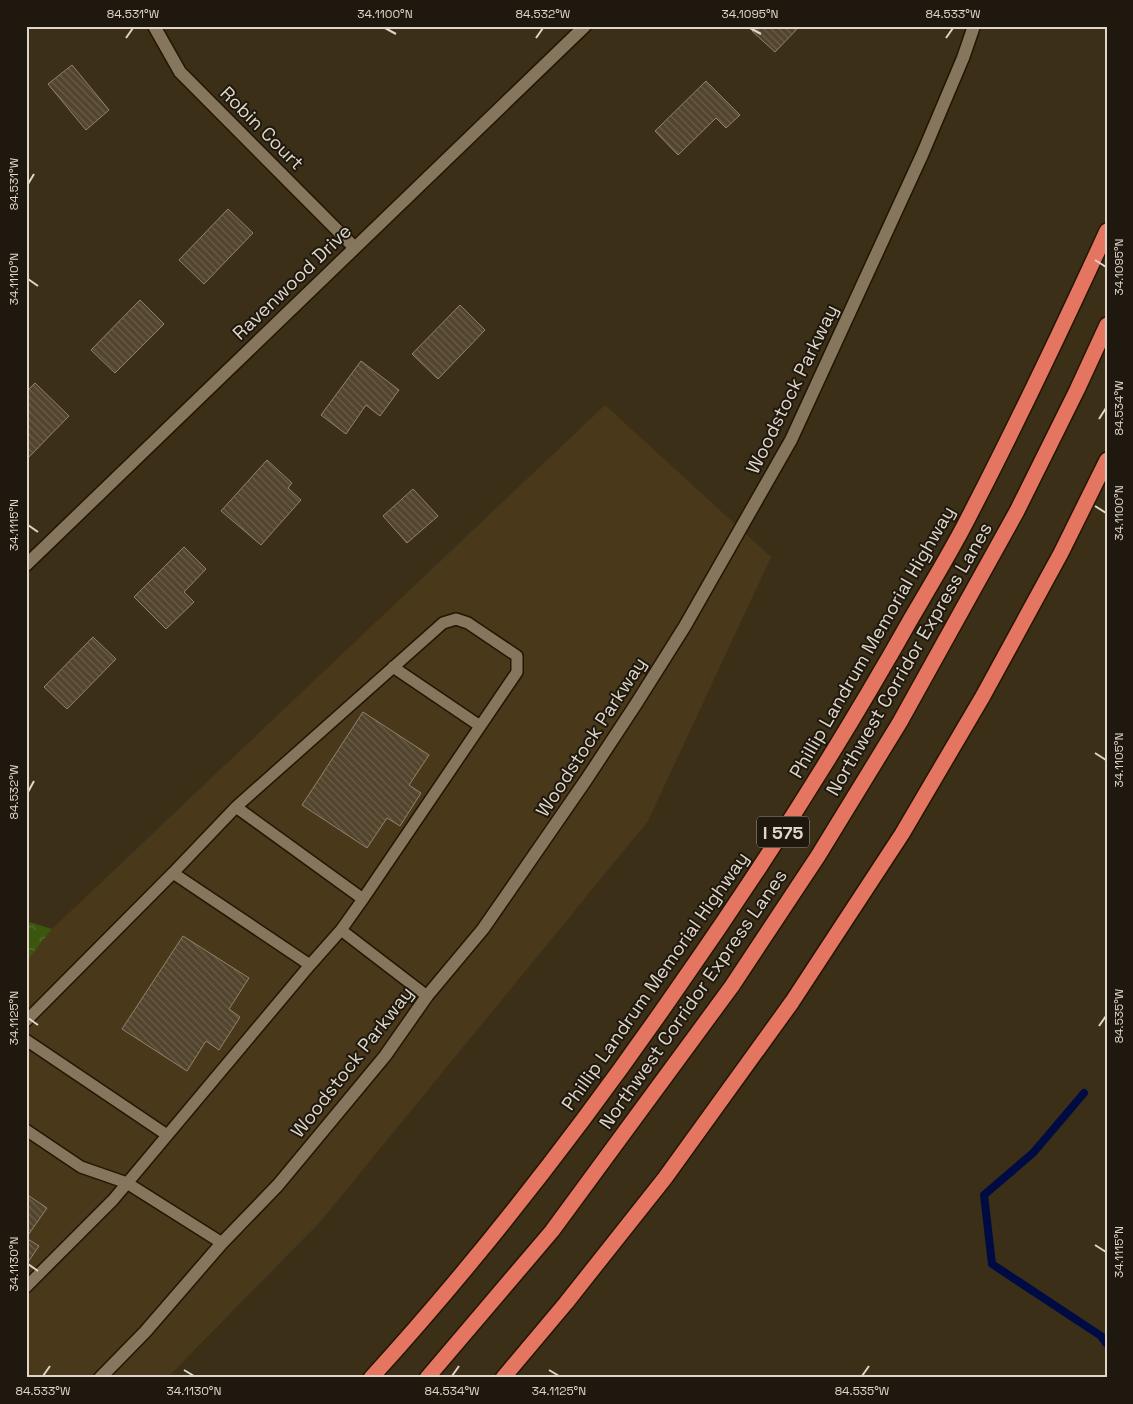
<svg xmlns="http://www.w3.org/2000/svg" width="1133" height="1404" viewBox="0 0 1133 1404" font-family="'Space Grotesk',sans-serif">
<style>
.built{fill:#49381a}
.forest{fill:url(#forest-crowns)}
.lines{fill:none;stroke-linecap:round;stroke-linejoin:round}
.stream{stroke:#000b43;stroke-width:8}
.building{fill:url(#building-back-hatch);stroke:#93836b}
.lane-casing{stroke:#231602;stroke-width:14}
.street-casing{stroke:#231602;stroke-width:15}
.secondary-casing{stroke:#231602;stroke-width:15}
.highway-casing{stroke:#231602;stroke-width:18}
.lane{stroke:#86765e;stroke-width:11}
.street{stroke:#86765e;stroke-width:12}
.secondary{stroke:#86765e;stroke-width:12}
.highway{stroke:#e47560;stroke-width:15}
.ticks{fill:none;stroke:#dfd6c9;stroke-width:2}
.labels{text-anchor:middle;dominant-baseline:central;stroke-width:4;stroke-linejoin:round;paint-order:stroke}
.shield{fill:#1e180e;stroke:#a59d91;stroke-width:1}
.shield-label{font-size:18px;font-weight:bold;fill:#dfd6c9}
.street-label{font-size:19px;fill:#dfd6c9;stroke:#1e180e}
.neatline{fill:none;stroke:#dfd6c9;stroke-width:2}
.ticks-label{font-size:12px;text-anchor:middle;fill:#dfd6c9}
</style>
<defs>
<pattern id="forest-crowns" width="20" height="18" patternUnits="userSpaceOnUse" patternTransform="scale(1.25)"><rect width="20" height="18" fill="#3b560f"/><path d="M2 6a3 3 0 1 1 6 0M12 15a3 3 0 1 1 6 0" fill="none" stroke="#576e31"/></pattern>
<pattern id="building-back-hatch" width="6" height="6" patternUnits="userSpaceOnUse" patternTransform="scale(1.25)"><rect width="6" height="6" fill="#52442d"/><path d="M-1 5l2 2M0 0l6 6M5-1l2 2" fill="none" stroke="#6a5e4a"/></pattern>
</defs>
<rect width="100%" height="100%" fill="#3c2f18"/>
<path class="built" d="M605 405 771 557 648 821 320 1222 167 1378H26V962L52 929Z"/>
<path class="forest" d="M26 921 52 929 26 962Z"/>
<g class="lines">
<path class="stream" d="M1084 1093 1033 1153 984 1195 992 1264 1101 1336 1107 1344"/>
</g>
<path class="building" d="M756 26H800L775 52 752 31Z
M72 65 109 110 86 130 48 84Z
M706 81 740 115 726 128 716 118 678 155 655 131Z
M228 209 253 233 204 284 179 260Z
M140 300 164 324 115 373 91 350Z
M460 305 485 330 438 379 412 354Z
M361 361 399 390 380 416 366 405 346 434 321 415Z
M35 383 69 416 26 460V392Z
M267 460 292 483 288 488 301 500 261 545 221 511Z
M413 489 438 516 407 543 383 516Z
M184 547 206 569 184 592 194 602 166 629 134 597Z
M93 637 116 659 67 709 44 687Z
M363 712 429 755 409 785 421 793 400 826 387 818 367 848 302 805Z
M183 936 249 978 229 1009 240 1017 219 1050 206 1041 187 1071 122 1029Z
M26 1194 47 1208 26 1238 39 1246 26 1265Z"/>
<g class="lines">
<g class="lane-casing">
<path id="lane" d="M393 667 480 726
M236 807 443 623 456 619 468 623 517 656V672L363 899 341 930 427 996
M341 930 310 965 173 873 236 807 363 899
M26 1021 173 873
M26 1040 167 1135
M26 1130 81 1167 127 1183 222 1243
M26 1287 113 1200 310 965"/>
</g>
<g class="street-casing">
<path id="street" d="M154 26 180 72 354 247
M26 565 585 26"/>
</g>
<g class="secondary-casing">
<path id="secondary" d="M100 1378 145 1332 222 1243 278 1185 385 1056 427 996 483 929 586 780 636 704 685 626 791 440 922 155 963 58 974 26"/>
</g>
<g class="highway-casing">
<path id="highway" d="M371 1378C482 1256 583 1125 677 989 761 869 840 745 912 617 929 588 947 558 963 528 1014 430 1061 331 1107 231
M427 1378 552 1231 732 986 818 856 900 722 1017 511 1077 390 1107 325
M503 1378 566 1303 665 1178 792 1002 902 834 983 696 1061 553 1107 460"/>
</g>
<use href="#lane" class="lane"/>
<use href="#street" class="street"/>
<use href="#secondary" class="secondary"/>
<use href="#highway" class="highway"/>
</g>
<path class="ticks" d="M385 28 396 34M750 28 761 34M126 38 133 28M536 38 543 28M946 38 953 28M28 184 34 174M1095 260 1106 267M28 279 38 286M1099 419 1106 408M1095 506 1106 513M28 525 38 532M1095 753 1106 760M28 792 34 781M28 1018 38 1025M1099 1026 1106 1016M1095 1245 1106 1252M28 1264 38 1271M184 1370 194 1376M549 1370 559 1376M43 1376 50 1366M452 1376 459 1366M862 1376 869 1366"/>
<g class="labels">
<rect class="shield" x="757" y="816.5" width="52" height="31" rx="4"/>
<g class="shield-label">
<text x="783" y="832">I 575</text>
</g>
<g class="street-label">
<text transform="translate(262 128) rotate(45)">Robin Court</text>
<text transform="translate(292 282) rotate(-44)">Ravenwood Drive</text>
<text transform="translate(792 389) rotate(-64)">Woodstock Parkway</text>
<text transform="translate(872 642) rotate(-60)">Phillip Landrum Memorial Highway</text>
<text transform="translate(909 659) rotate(-60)">Northwest Corridor Express Lanes</text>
<text transform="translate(591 737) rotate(-57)">Woodstock Parkway</text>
<text transform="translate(655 981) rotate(-55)">Phillip Landrum Memorial Highway</text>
<text transform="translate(693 999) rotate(-55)">Northwest Corridor Express Lanes</text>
<text transform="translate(352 1062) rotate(-52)">Woodstock Parkway</text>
</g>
</g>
<rect width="1133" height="1404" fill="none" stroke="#1e180e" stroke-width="55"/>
<rect x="28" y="28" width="1078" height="1348" class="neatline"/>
<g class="ticks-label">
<text x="133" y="18">84.531°W</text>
<text x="385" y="18">34.1100°N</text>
<text x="543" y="18">84.532°W</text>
<text x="750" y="18">34.1095°N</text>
<text x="953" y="18">84.533°W</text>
<text transform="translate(14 184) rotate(-90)" y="4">84.531°W</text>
<text transform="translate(1119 267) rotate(-90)" y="4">34.1095°N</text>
<text transform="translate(14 279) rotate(-90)" y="4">34.1110°N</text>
<text transform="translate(1119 408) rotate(-90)" y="4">84.534°W</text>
<text transform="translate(1119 513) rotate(-90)" y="4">34.1100°N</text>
<text transform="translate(14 525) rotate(-90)" y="4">34.1115°N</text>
<text transform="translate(1119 760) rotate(-90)" y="4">34.1105°N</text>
<text transform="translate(14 792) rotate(-90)" y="4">84.532°W</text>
<text transform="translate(1119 1016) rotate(-90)" y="4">84.535°W</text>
<text transform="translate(14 1018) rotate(-90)" y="4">34.1125°N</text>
<text transform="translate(1119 1252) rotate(-90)" y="4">34.1115°N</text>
<text transform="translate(14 1264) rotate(-90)" y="4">34.1130°N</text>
<text x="43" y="1395">84.533°W</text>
<text x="194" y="1395">34.1130°N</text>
<text x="452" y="1395">84.534°W</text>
<text x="559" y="1395">34.1125°N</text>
<text x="862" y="1395">84.535°W</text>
</g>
</svg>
